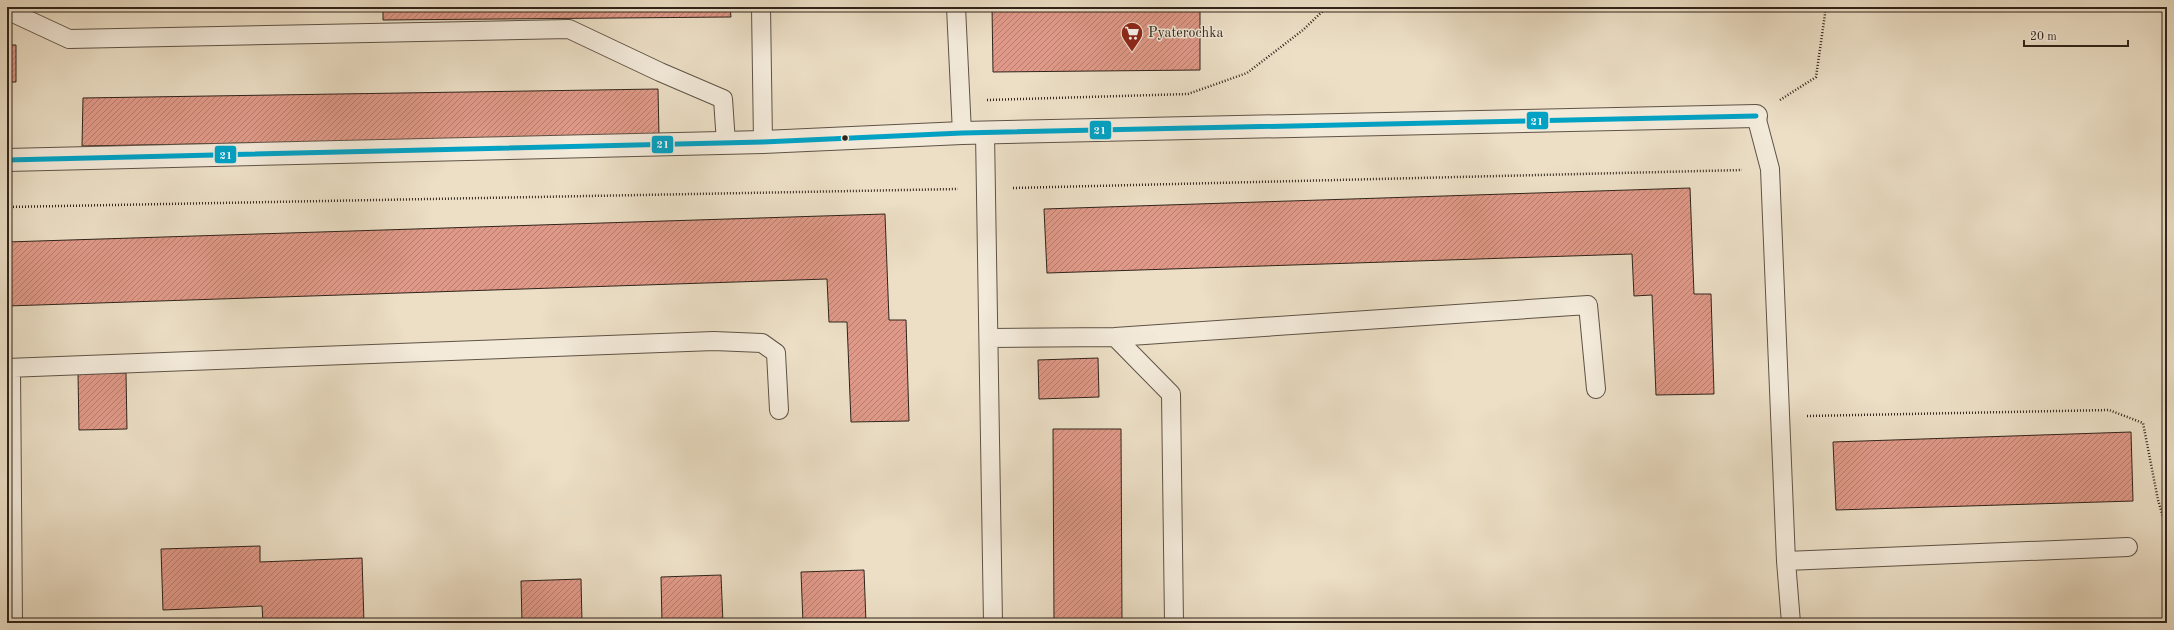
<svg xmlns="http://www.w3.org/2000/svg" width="2174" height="630" viewBox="0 0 2174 630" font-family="'Old Standard TT',serif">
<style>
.building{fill:url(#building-hatch);stroke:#30241b}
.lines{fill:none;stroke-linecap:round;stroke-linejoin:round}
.lane-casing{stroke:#5f5346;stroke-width:20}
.street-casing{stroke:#5f5346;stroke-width:24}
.path{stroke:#30241b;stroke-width:2.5;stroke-dasharray:1 2;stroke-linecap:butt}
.lane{stroke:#f3eada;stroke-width:18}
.street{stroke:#f3eada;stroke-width:22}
.bus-1-casing{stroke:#f3eada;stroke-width:8}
.bus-1{stroke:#02a2c5;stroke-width:5}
.bus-dot{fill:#30241b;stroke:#f3eada;stroke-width:1.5}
.labels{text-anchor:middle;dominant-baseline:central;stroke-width:3;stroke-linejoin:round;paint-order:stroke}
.poi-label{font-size:14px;fill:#30241b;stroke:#f3eada;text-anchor:start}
.line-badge{stroke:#f3eada;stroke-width:1.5}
.badge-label{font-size:11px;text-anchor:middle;font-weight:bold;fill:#fff}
</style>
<defs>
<pattern id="building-hatch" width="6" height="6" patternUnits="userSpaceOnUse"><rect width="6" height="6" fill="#e09988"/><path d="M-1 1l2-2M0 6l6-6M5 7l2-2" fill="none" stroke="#b67d6e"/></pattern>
</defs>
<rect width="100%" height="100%" fill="#ecdfc6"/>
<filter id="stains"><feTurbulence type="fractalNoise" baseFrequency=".005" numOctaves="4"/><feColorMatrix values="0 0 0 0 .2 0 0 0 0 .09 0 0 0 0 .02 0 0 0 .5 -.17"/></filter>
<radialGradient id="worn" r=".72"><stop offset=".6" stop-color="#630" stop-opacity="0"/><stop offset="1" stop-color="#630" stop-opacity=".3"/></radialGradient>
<path class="building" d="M19 7H54V10Z
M89 7H132V9H89Z
M383 7H730L731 17 383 20Z
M992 7H1200V70L993 72Z
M7 45H16V82H7Z
M658 89 659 136 82 146 83 98Z
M1690 188 1694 294H1711L1714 394 1656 395 1652 295 1634 296 1632 254 1047 273 1044 209Z
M885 214 889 320H906L909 421 851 422 847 322H829L827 279 7 306V242Z
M1098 358 1099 397 1039 399 1038 360Z
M126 373 127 429 79 430 78 374Z
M1053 429H1121L1122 623H1054Z
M2131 432 2133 501 1836 510 1833 442Z
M260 546V562L362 558 364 623H305V621L263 622 262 606 163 610 161 549Z
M864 570 866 623H803L801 572Z
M721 575 723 623H662L661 577Z
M581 579 582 623H522L521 581Z"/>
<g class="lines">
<g class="lane-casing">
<path id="lane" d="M761 7 763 142
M956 7 962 133
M7 12 13 13 69 39 569 29 660 72 723 99 726 143
M1756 116 1770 169 1786 561 1791 623
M985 133 993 623
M1115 337 1588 305 1596 389
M989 338 1115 337 1171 394 1174 623
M7 368 714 341 762 343 776 353 779 410
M11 368 13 623
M1786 561 2128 547"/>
</g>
<g class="street-casing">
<path id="street" d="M7 160 763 142 962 133 1756 116"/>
</g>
<path class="path" d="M987 100 1188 94 1247 73 1303 30 1327 7
M1780 100 1816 77 1826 7
M1013 188 1742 170
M7 207 958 189
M1807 416 2109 410 2143 423 2158 500 2167 530"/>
<use href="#lane" class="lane"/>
<use href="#street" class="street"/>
<g class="bus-1-casing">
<path id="bus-1" d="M7 160 763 142 962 133 1756 116"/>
</g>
<use href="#bus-1" class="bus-1"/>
</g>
<defs>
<g id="supermarket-pin" transform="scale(1.15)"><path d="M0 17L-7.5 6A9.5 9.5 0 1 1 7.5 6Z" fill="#8f2418" stroke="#f3eada"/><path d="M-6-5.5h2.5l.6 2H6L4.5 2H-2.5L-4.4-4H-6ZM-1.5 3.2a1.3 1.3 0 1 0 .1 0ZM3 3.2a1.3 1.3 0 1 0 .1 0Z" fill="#fff"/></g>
</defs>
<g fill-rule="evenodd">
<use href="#supermarket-pin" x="1132" y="33"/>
</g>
<circle class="bus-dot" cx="845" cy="138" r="3.5"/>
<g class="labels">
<g class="poi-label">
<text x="1148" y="33">Pyaterochka</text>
</g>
</g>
<g class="line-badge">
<rect x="1526" y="111" width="23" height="19" rx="4" fill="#02a2c5"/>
<rect x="1089" y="120" width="23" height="20" rx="4" fill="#02a2c5"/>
<rect x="651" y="135" width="23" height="19" rx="4" fill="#02a2c5"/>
<rect x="214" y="145" width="23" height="19" rx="4" fill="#02a2c5"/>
</g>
<g class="badge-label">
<text x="1537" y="125">21</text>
<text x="1100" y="134">21</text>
<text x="663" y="148">21</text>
<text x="226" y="159">21</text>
</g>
<rect width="2174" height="630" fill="none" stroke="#ecdfc6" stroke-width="24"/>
<rect x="8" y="8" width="2158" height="614" fill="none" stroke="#30241b" stroke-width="2"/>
<rect x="12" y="12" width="2150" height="606" fill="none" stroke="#30241b"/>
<path d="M2024 40v6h104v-6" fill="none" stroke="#30241b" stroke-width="2"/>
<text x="2030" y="40" font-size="12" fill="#30241b" stroke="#f3eada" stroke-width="3" paint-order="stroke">20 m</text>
<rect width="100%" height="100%" filter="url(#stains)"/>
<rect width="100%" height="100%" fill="url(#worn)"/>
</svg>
